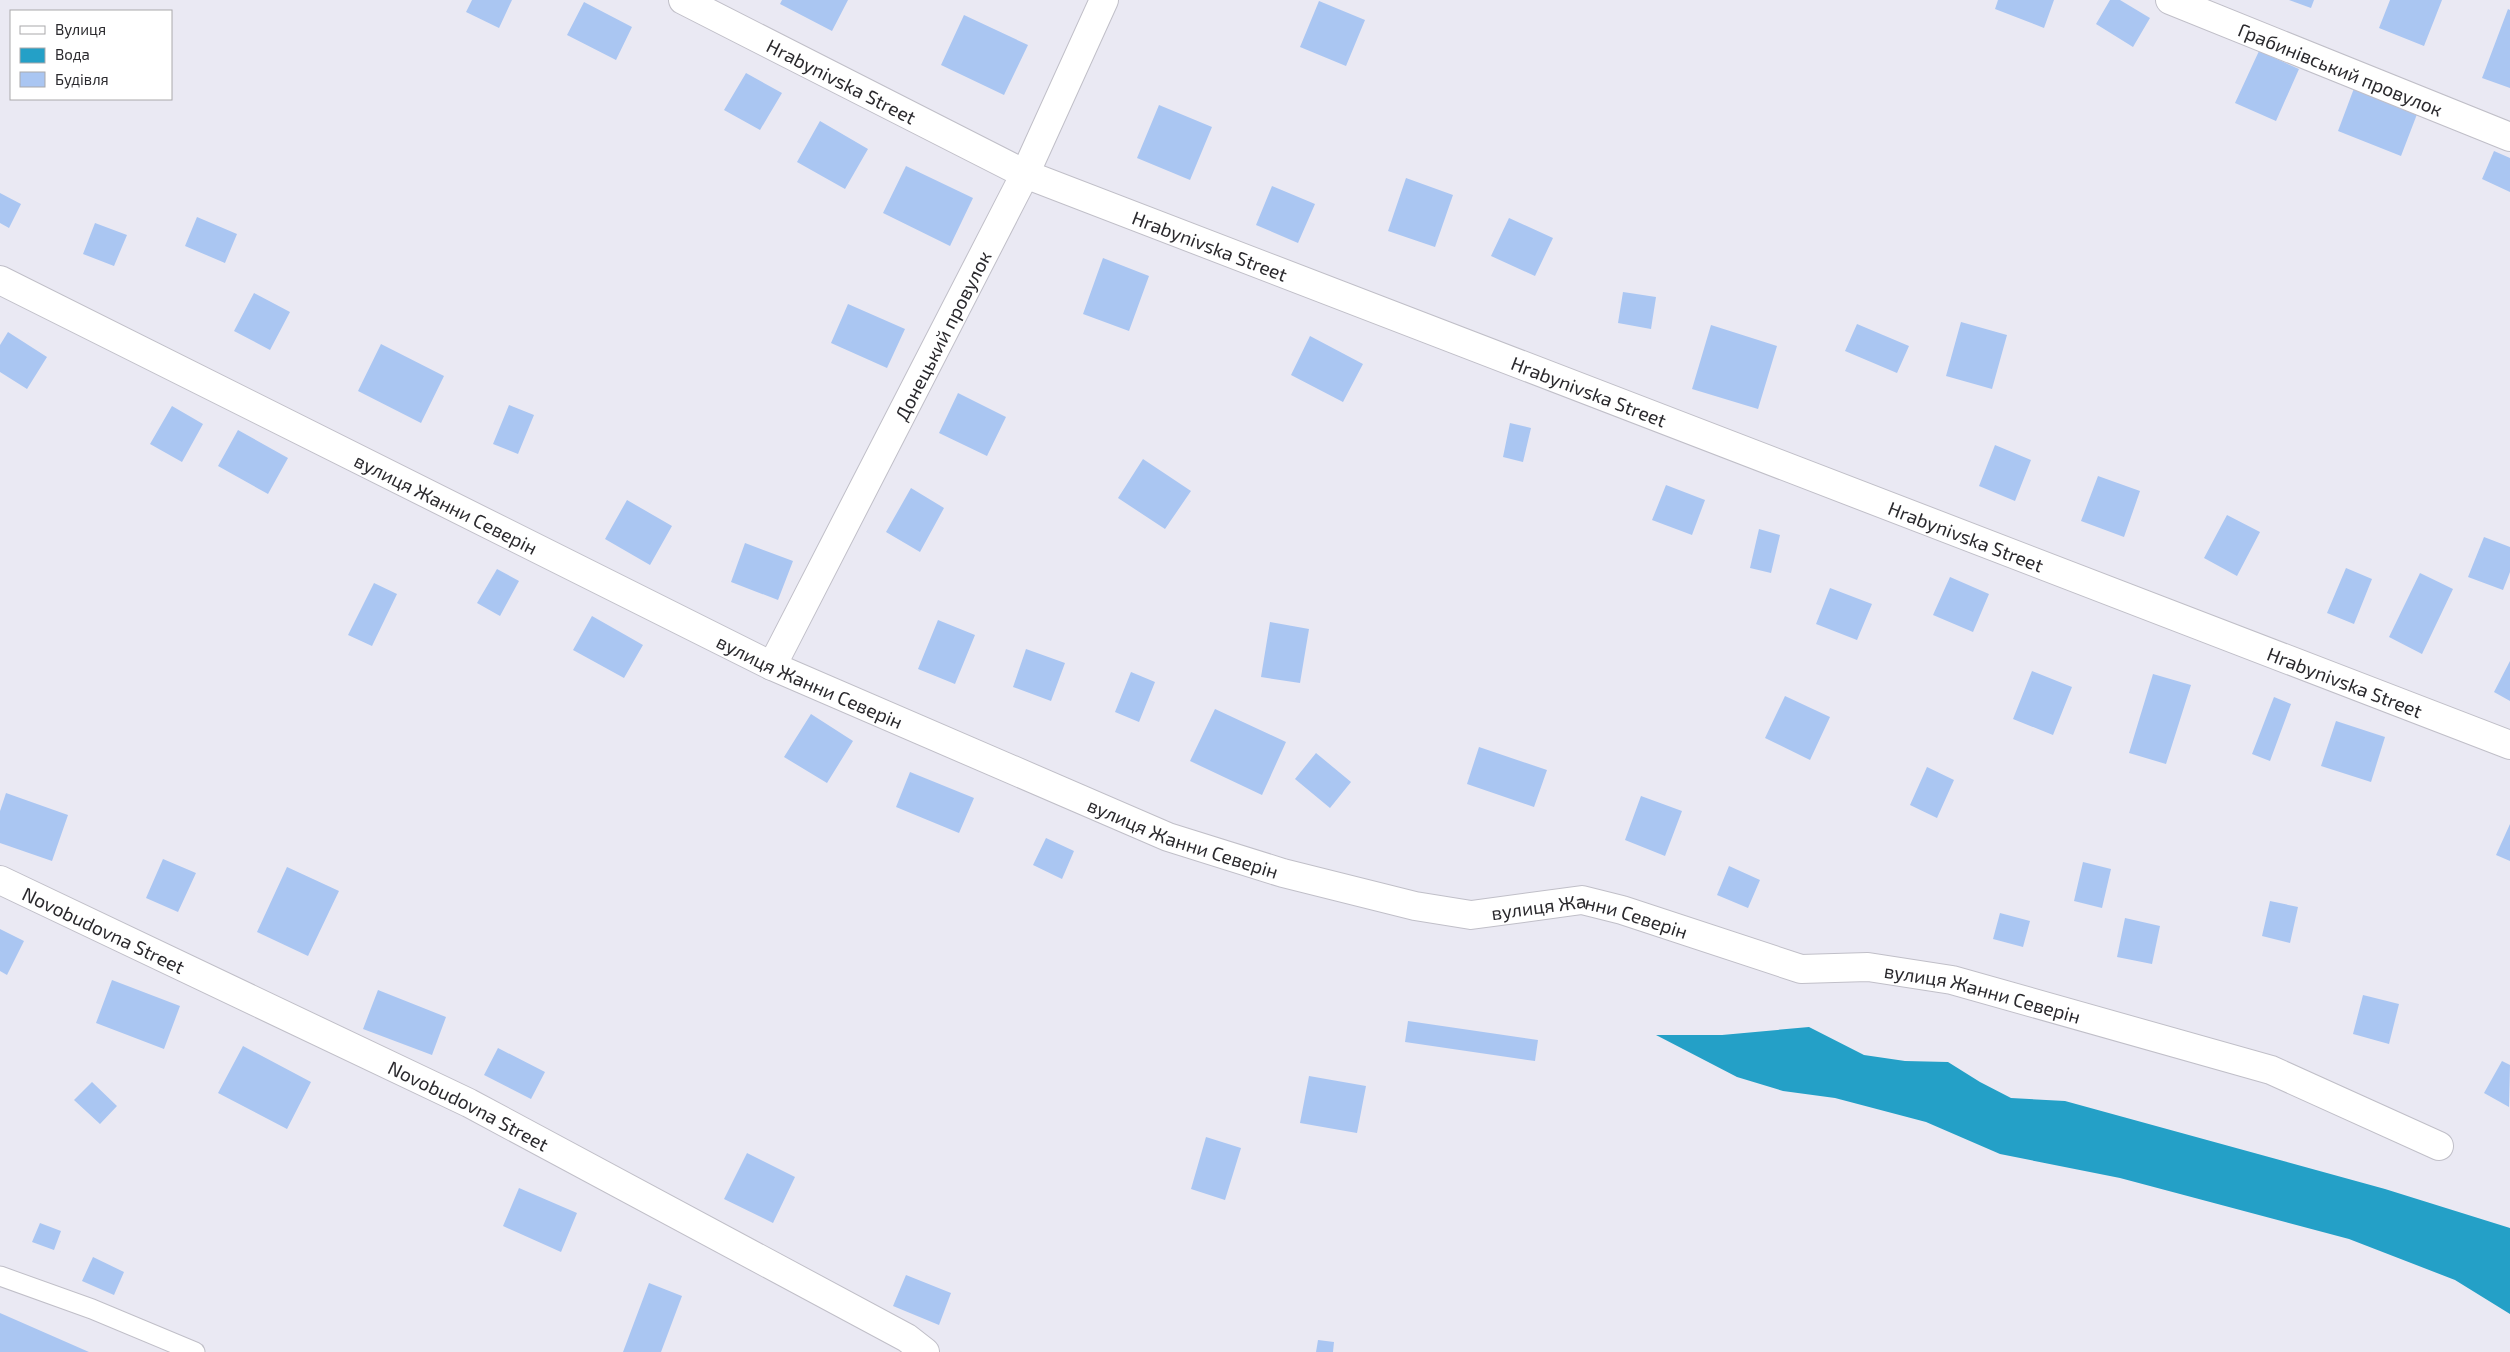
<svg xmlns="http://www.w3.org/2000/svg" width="2510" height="1352" viewBox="0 0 2510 1352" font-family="'Exo 2',sans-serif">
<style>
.water{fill:#24a0c7}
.building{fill:#aac6f2}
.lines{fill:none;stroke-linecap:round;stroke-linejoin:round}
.service-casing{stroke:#c0bfc8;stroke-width:21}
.minor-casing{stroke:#c0bfc8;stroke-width:30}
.service{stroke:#fff;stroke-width:19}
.minor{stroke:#fff;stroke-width:28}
.labels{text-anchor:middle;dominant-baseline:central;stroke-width:4;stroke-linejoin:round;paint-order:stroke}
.street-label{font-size:19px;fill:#2a292d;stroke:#fff}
</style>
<rect width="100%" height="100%" fill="#eae9f3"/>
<path class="water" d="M1809 1027 1864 1055 1905 1061 1948 1062 1980 1082 2011 1098 2065 1101 2385 1189 2510 1228V1314L2455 1280 2349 1239 2120 1178 2000 1154 1926 1122 1835 1098 1783 1091 1737 1077 1656 1035H1722Z"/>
<path class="building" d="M472 0H512L499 28 466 12Z
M782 0H848L832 31 780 4Z
M1998 0H2054L2044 28 1995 9Z
M2110 0H2120L2150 18 2133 47 2096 24Z
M2289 0H2314L2311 8Z
M2390 0H2442L2424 46 2379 28Z
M1319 1 1365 20 1346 66 1300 47Z
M584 2 632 27 616 60 567 35Z
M2508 9 2510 10V88L2482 78Z
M964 15 1028 45 1004 95 941 65Z
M2259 51 2299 69 2276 121 2235 103Z
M746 73 782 93 760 130 724 110Z
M2356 83 2419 109 2401 156 2338 131Z
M1159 105 1212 127 1190 180 1137 158Z
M820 121 868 149 845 189 797 162Z
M2494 151 2510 158V192L2482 179Z
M906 166 973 198 950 246 883 213Z
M1406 178 1453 195 1435 247 1388 231Z
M1272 186 1315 204 1298 243 1256 225Z
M0 193 21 204 9 228 0 223Z
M197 217 237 234 225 263 185 246Z
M1509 218 1553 238 1535 276 1491 256Z
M95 223 127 235 114 266 83 254Z
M1103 258 1149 276 1129 331 1083 314Z
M1623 292 1656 297 1651 329 1618 323Z
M254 293 290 312 270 350 234 331Z
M848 304 905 329 887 368 831 343Z
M1961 322 2007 335 1992 389 1946 376Z
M1857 324 1909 346 1897 373 1845 351Z
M1711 325 1777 346 1758 409 1692 389Z
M8 332 47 357 27 389 0 372V345Z
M1310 336 1363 364 1343 402 1291 375Z
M381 344 444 376 421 423 358 391Z
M958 393 1006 417 987 456 939 433Z
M509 405 534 415 518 454 493 444Z
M172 406 203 424 182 462 150 444Z
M1510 423 1531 428 1523 462 1503 457Z
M238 430 288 458 268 494 218 466Z
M1995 445 2031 460 2015 501 1979 486Z
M1143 459 1191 491 1165 529 1118 498Z
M2098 476 2140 491 2124 537 2081 521Z
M1666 485 1705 500 1692 535 1652 520Z
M911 488 944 508 920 552 886 532Z
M627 500 672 526 650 565 605 539Z
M2227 515 2260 532 2237 576 2204 558Z
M1759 529 1780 535 1771 573 1750 568Z
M2484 537 2510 547V572L2503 590 2468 577Z
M745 543 793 561 778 600 731 582Z
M2346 568 2372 579 2354 624 2327 613Z
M497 569 519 581 500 616 477 603Z
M2420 573 2453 589 2422 654 2389 637Z
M1950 577 1989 594 1973 632 1933 615Z
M374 583 397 594 372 646 348 635Z
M1830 588 1872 604 1857 640 1816 624Z
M592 616 643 645 624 678 573 650Z
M938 620 975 635 955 684 918 669Z
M1270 622 1309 629 1300 683 1261 677Z
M1026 649 1065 663 1051 701 1013 687Z
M2510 661V701L2494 692Z
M2032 671 2072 687 2053 735 2013 719Z
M1131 672 1155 682 1139 722 1115 712Z
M2153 674 2191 685 2166 764 2129 753Z
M1785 696 1830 717 1810 760 1765 738Z
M2274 697 2291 704 2270 761 2252 754Z
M1215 709 1286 742 1262 795 1190 761Z
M811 714 853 741 827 783 784 757Z
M2336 721 2385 737 2371 782 2321 766Z
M1479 747 1547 770 1534 807 1467 784Z
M1316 753 1351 782 1330 808 1295 779Z
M1927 767 1954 780 1937 818 1910 805Z
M910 772 974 798 959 833 896 807Z
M6 793 68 815 52 861 0 843V811Z
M1641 796 1682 811 1665 856 1625 840Z
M2510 824V861L2496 855Z
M1046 838 1074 851 1062 879 1033 865Z
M163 859 196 873 178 912 146 898Z
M2083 862 2111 869 2102 908 2074 901Z
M1729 866 1760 880 1748 908 1717 895Z
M287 867 339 891 308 956 257 932Z
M2270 901 2298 907 2290 943 2262 936Z
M2000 913 2030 921 2023 947 1993 939Z
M2125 918 2160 926 2152 964 2117 957Z
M0 929 24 941 7 975 0 971Z
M112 980 180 1006 164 1049 96 1023Z
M378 990 446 1017 432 1055 363 1029Z
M2363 995 2399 1004 2389 1044 2353 1034Z
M1408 1021 1538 1040 1535 1061 1405 1042Z
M243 1046 311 1082 287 1129 218 1093Z
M498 1048 545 1072 531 1099 484 1075Z
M2502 1061 2510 1065 2509 1107 2484 1093Z
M1309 1076 1366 1086 1357 1133 1300 1123Z
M92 1082 117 1106 100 1124 74 1100Z
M1206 1137 1241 1148 1225 1200 1191 1189Z
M747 1153 795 1177 773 1223 724 1199Z
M519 1188 577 1213 561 1252 503 1226Z
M40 1223 61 1231 54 1250 32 1242Z
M93 1257 124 1272 114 1295 82 1281Z
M906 1275 951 1293 939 1325 893 1306Z
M649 1283 682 1296 661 1352H623Z
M0 1313 89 1352H0Z
M1318 1340 1334 1342 1333 1352H1316Z"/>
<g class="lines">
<g class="service-casing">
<path id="service" d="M0 1276 92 1309 195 1352"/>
</g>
<g class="minor-casing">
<g id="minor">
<path id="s1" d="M683 0 1025 174 2510 745"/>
<path id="s2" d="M2170 0 2510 137"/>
<path id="s3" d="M0 280 772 666 1168 837 1283 873 1415 906 1471 915 1582 900 1622 910 1801 969 1868 967 1952 980 2271 1070 2439 1146"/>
<path id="s4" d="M772 666 1025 174 1104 0"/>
<path id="s5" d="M0 880 469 1103 907 1338 925 1352"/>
</g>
</g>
<use href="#service" class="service"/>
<use href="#minor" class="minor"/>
</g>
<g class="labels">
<g class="street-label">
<text stroke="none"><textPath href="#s2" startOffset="184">Грабинівський провулок</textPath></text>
<text stroke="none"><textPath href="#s1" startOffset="178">Hrabynivska Street</textPath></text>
<text stroke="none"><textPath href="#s1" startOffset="582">Hrabynivska Street</textPath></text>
<text stroke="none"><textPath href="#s4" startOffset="372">Донецький провулок</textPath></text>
<text stroke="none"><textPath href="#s1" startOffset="988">Hrabynivska Street</textPath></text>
<text stroke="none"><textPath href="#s3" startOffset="499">вулиця Жанни Северін</textPath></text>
<text stroke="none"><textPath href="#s1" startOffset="1392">Hrabynivska Street</textPath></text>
<text stroke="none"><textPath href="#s3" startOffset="904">вулиця Жанни Северін</textPath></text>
<text stroke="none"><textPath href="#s1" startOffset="1798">Hrabynivska Street</textPath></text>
<text stroke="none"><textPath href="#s3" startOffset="1309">вулиця Жанни Северін</textPath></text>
<text stroke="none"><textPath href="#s3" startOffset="1729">вулиця Жанни Северін</textPath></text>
<text stroke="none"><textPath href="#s5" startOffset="115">Novobudovna Street</textPath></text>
<text stroke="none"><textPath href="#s3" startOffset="2134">вулиця Жанни Северін</textPath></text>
<text stroke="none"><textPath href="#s5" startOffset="520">Novobudovna Street</textPath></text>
</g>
</g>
<rect x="10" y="10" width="162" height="90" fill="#ffffff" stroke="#aaa9ab"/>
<rect x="20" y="26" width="25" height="8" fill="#ffffff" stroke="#aaa9ab"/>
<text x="55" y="35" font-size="15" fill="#2a292d">Вулиця</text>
<rect x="20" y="48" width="25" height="15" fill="#24a0c7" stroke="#aaa9ab"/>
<text x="55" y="60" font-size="15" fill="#2a292d">Вода</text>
<rect x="20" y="72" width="25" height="15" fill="#aac6f2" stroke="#aaa9ab"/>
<text x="55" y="85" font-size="15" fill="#2a292d">Будівля</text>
</svg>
